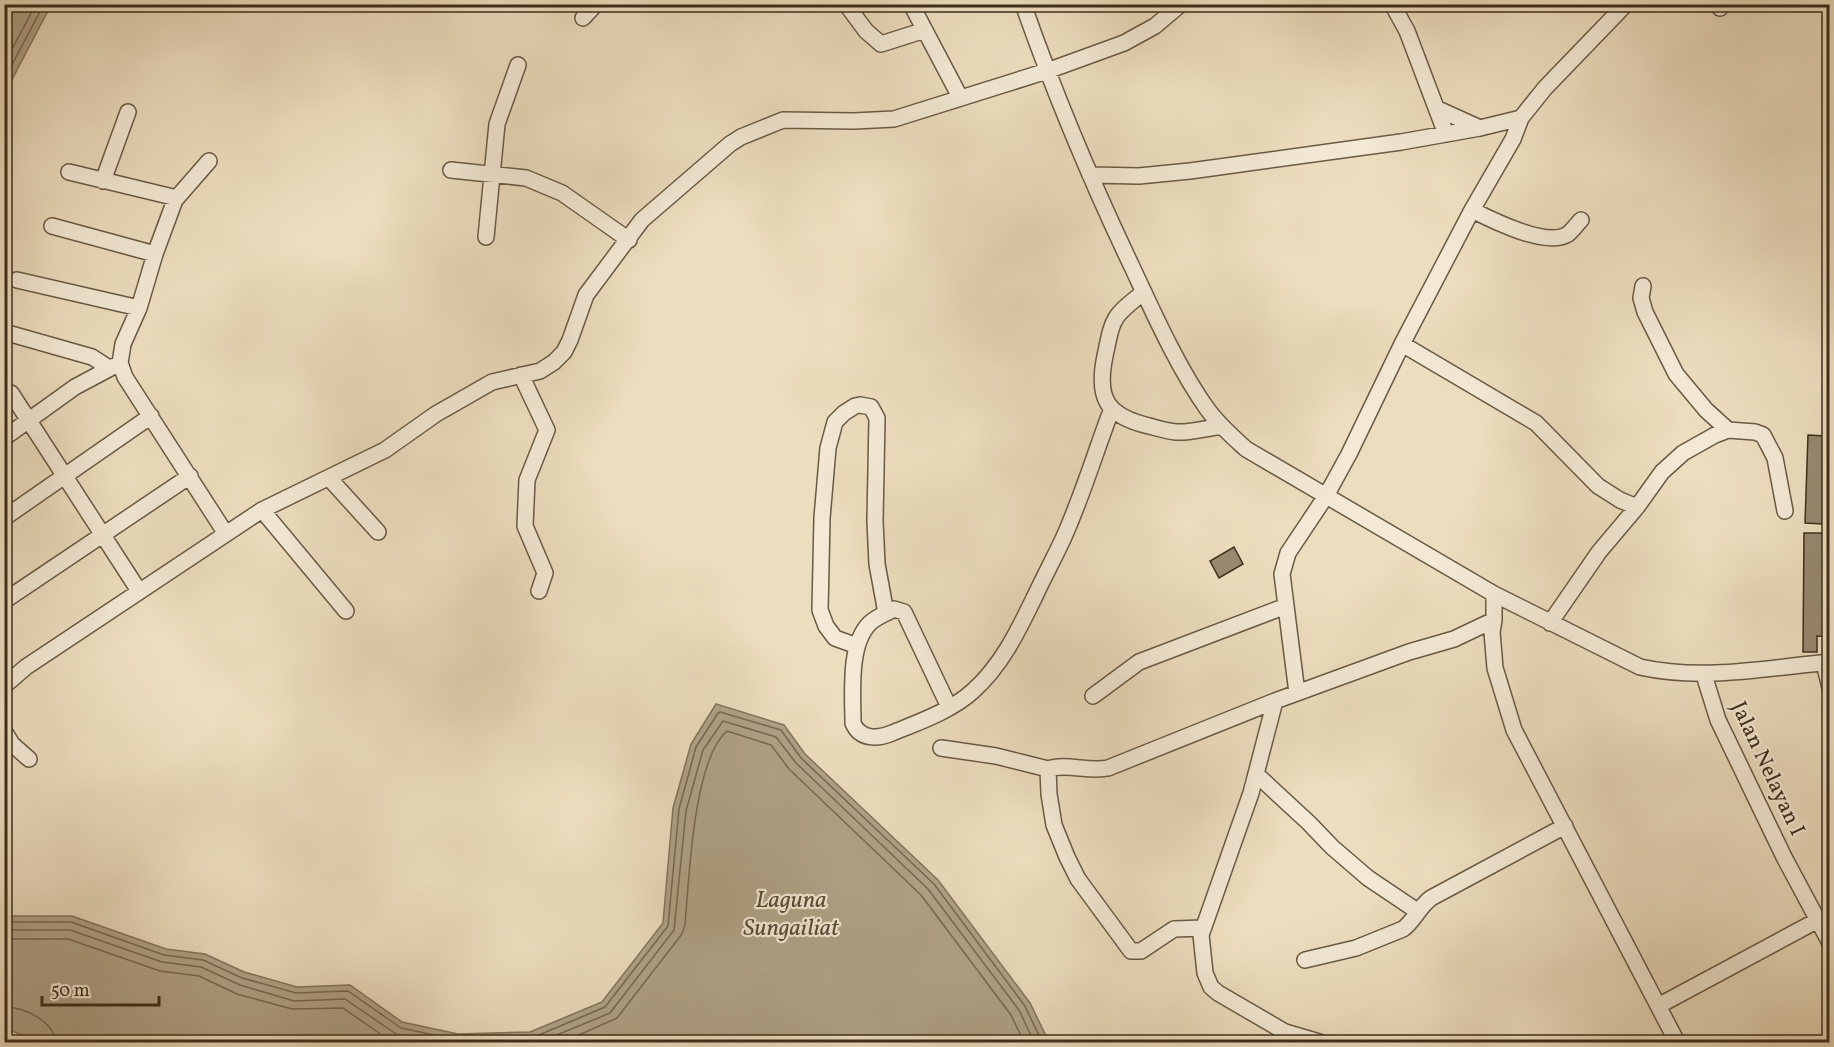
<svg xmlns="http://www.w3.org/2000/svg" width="1834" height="1047" viewBox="0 0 1834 1047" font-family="Vollkorn,serif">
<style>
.water{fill:#b0a287;stroke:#82745c;stroke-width:1.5}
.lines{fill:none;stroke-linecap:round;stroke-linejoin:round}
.shore{stroke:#766851;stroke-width:1.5}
.building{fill:#988970;stroke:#3d2e1b;stroke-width:1.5}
.minor-casing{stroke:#695a44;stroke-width:18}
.minor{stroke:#f3e9d5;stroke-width:15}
.labels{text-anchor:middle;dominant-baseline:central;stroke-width:4.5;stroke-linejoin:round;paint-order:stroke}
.street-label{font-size:22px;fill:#3d2e1b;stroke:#f3e9d5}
.water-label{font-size:24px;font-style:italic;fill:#5a4b36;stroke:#f3e9d5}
</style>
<rect width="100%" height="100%" fill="#ecddbe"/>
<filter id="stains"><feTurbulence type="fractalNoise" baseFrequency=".00333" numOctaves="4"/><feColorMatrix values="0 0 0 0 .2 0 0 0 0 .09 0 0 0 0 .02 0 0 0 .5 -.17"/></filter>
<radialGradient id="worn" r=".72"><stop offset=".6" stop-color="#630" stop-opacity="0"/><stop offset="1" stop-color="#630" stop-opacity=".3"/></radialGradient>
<path class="water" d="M5 4 51 5 5 93 4 5Z
M716 704 784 725 805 754 938 880 1030 1003 1049 1042H38L5 1028V916H72L166 949 205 954 244 972 297 987 350 985 402 1022 458 1034 530 1032 602 1002 663 923 673 808 691 744Z"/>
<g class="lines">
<path class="shore" d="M4 64 36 4
M4 80 44 4
M4 922H71L164 955 203 960 242 978 296 993 348 991 401 1028 458 1040 532 1038 605 1007 668 926 679 809 696 747 718 713 720 712 781 730 801 758 934 884 1025 1006 1042 1042
M4 930H70L162 962 201 967 240 985 294 1001 345 999 396 1034 433 1042
M4 939H68L160 971 199 976 237 994 292 1009 343 1008 392 1042
M4 1007C24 1007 54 1021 55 1042
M540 1042 610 1013 674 930 686 811 703 750 723 721 776 737 796 763 928 889 1019 1010 1034 1042
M563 1042 617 1018 682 934 685 925C689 880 693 760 727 731L771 745 789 769 921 895 1011 1015 1024 1042"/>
</g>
<path class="building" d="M1808 435 1825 436 1827 459 1822 524 1805 523Z
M1804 533H1830V637L1817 636V652H1803Z
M1234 547 1243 564 1219 578 1210 561Z"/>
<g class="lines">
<g class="minor-casing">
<path id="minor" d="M846 4 866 31 881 44 925 30
M911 4 960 97
M1023 4C1055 95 1092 183 1133 269 1154 314 1179 370 1208 410 1219 425 1233 437 1246 449L1494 594 1640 667C1703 681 1767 668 1830 662
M1392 4 1407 31 1446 134
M1717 4 1720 8
M583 18 596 4
M1438 109 1480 128
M209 161 175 200 155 254 139 308 123 344 120 363 125 377 226 534
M451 170 526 178 562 193 629 240
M69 172 177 198
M1090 175 1139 176 1190 171 1401 142 1480 128 1521 118
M103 181 128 112
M1472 210C1492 220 1547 248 1568 234 1573 230 1577 224 1581 220
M52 226 155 254
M486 237 497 124 518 65
M17 280 139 308
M1643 286 1641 298 1645 312 1676 374 1706 410 1728 430
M1144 292C1112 317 1113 317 1105 356 1096 399 1107 416 1149 426 1157 428 1167 431 1176 432 1190 433 1207 428 1222 426
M4 332 92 357 109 368
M1402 344 1536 423 1598 486 1620 500 1637 507
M521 375 547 430 527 480 525 526 545 573 539 591
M11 393 139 591
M4 438 75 387 120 363
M329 478 378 532
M262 510 346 611
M4 518 151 416
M1494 594V620L1492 632 1495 668 1514 730 1677 1042
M4 601 190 476
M1286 606 1297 693
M1550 623 1599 552 1637 507 1662 472 1683 453 1715 435 1728 430 1755 432 1763 435 1775 458 1785 511
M857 646 835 638 826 626 820 610 822 518 828 448 835 422 844 413 855 406 860 405 871 407 877 418 875 521 877 564 886 613
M1824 663 1830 688
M1704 675 1718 720 1784 857 1830 943
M4 686 26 667 262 510 385 450 436 414 492 382 540 371 554 362 564 352 570 340 586 295 642 220 730 144 741 137 783 120 854 121 894 119 1047 71 1124 43 1155 26 1181 4
M1093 696 1139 662 1286 606 1282 574 1288 553 1326 496 1349 454 1402 344 1472 210 1513 139 1521 118 1545 88 1626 4
M1275 701 1251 793 1201 935 1205 973 1211 987 1218 993 1285 1032 1319 1042
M949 707 904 612 894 609C887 613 876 617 870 623 848 644 853 695 853 723 860 740 878 739 892 733 919 722 951 711 973 691 1002 665 1018 631 1035 596 1044 577 1054 558 1063 539 1082 497 1095 453 1111 411
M4 731 12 744 29 759
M941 748 996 756 1048 769
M1256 774 1309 823 1332 847 1368 878 1417 911
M1203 928 1174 929 1141 951H1131L1078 879 1067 857 1054 825 1049 794 1048 769C1066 763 1089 772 1108 768L1275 701 1409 652 1454 639 1494 620
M1305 960 1356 948 1403 929C1414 921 1419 907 1431 898L1565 826
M1658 1006 1818 920"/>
</g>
<use href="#minor" class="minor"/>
</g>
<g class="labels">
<g class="street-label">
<text transform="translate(1767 769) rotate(65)">Jalan Nelayan I</text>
</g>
<g class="water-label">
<text x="791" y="901">Laguna<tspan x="791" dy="28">Sungailiat</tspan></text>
</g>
</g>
<rect width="1834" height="1047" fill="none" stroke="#ecddbe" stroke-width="24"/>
<rect x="6" y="6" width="1822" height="1035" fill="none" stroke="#3d2e1b" stroke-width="3"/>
<rect x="12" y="12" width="1810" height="1023" fill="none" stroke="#3d2e1b" stroke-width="1.5"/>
<path d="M42 996v9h117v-9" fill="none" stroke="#3d2e1b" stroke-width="3"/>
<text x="51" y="996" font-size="18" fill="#3d2e1b" stroke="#f3e9d5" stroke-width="4.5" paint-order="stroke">50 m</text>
<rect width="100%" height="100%" filter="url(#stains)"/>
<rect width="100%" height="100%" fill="url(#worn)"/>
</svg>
